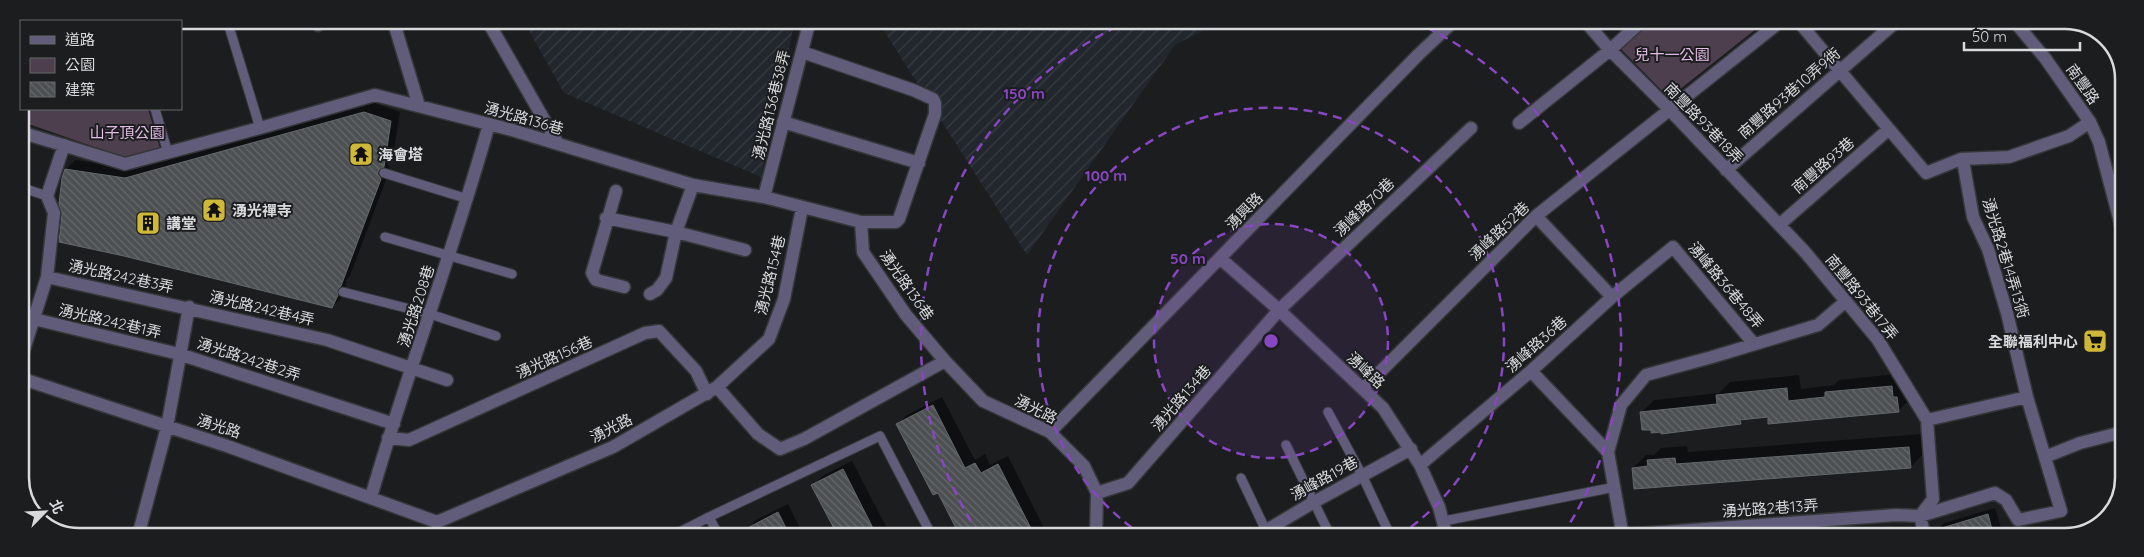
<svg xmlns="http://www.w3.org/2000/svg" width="2144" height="557" viewBox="0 0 2144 557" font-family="Quicksand,'Noto Sans TC',sans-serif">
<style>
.industrial{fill:url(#industrial-furrows)}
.green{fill:#4d3f4e}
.shadow{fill:#0007}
.building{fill:url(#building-back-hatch);stroke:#63686a}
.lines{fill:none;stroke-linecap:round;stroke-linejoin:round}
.lane-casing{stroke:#353739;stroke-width:11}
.street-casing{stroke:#353739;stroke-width:15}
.lane{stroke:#605c79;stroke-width:9}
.street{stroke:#605c79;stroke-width:12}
.ring{fill:none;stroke:#8946c3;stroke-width:2.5;stroke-dasharray:9 6}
.labels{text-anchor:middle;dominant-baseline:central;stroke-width:4;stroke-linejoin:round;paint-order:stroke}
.park-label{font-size:15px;fill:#e4bce8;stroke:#1b1d1f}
.street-label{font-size:15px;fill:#d8dadc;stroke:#1b1d1f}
.poi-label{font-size:15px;font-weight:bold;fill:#d8dadc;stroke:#1b1d1f;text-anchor:start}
.rim{fill:none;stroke:#d8dadc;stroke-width:2.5}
.centre{fill:#8946c3;stroke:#1b1d1f;stroke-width:2.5}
.ring-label{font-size:15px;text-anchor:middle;font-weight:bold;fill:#8946c3;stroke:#1b1d1f;stroke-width:4;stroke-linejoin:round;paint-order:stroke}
</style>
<defs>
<pattern id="industrial-furrows" width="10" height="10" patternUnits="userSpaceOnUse" patternTransform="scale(1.25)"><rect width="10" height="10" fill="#22272e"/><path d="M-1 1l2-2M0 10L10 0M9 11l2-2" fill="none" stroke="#373c42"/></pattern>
<pattern id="building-back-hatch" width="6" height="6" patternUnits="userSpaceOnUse" patternTransform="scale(1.25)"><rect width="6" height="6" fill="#4c5052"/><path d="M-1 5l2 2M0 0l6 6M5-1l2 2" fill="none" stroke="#65696a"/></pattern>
</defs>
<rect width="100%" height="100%" fill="#1b1d1f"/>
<path class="industrial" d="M523 20H795L761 177 564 93Z
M877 20 1222 21 1175 45 1027 255Z"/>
<path class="green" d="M1653 21H1766L1669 98 1621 49Z
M21 75V109H148L160 148 126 158 20 121Z"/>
<path class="shadow" d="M374 103 400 112 393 156 387 163 390 169 350 276 346 280V285L341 298 332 307 124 255 66 169 75 160 135 169Z
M1905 373 1911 398 1898 411 1769 416 1745 418 1740 423 1641 413 1654 400 1719 393 1730 382 1799 375 1801 389 1834 385 1839 380Z
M942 397 975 460 985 454 990 465 1008 456 1048 536H962L939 491 898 424 907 415Z
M1922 434 1923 454 1911 467 1633 468 1646 455H1654L1661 448 1687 446 1688 452Z
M852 461 891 536H839L813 485 822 476Z
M788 504 804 536H751L747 529 756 520Z
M1995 508 2004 537H1938L1937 530 1944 523Z
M1861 528 1863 537H1751Z"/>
<path class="building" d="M364 112 391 121 384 167 378 171V175L381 179 341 286 337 290 338 295 332 308 124 256 59 242 62 214 59 204 62 178 65 169 125 178Z
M1892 386 1893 397H1897L1899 412 1768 424V417L1740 420 1741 424 1661 434V432L1651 433V430H1642L1640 412 1717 404 1716 395 1787 388 1788 401 1825 397V392Z
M933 405 965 468 975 463 981 473 998 464 1035 536H960L938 493 933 495 896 424Z
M1909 447 1911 468 1634 489 1632 468 1648 466 1647 460 1675 458 1676 464Z
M843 469 877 536H838L811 485Z
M778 512 790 536H732Z
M1988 514 1994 537H1933L1932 531Z"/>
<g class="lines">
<g class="lane-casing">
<path id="lane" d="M129 20V21
M227 20 260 128
M155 109 168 153
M384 173 468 199
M20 187 47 196
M385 237 512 274
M343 292 430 314 496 336
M1328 412 1362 475 1391 537
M1286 445 1331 537
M1241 478 1269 537
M709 517 880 436 932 536
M1444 521 1615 487
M672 536 709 517 719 536"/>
</g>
<g class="street-casing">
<path id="street" d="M316 20 318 25
M393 20 419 106
M487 20 558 144
M1585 21 1610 50 1669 109 1805 252 1878 340 1927 420 1933 499 1920 516 1925 537
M1798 21 1926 173 1961 159 2009 157 2069 136 2090 122
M2014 21 2045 58 2090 122 2099 142 2123 233
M802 52 913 90 933 99 935 103V114L899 219 896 222H861
M783 122 919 163
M1519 123 1610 50 1642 21
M20 132 125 164 260 128 375 95 512 130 693 185 764 197 861 222 863 252 906 315 945 361
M1726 170 1897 21
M616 191 592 273 596 280 624 287
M764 197 810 20
M1536 216 1612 297
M606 218 676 232 745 250
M1779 225 1889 129
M1221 259 1279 310 1383 408 1420 465 1439 507 1447 537
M47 277 327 340 447 380
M650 294 657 290 666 278 676 232 693 185
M34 319 179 354 394 424
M20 362 47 277 54 213 47 196 64 145
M1531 371 1608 452
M20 378 227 446 437 522 613 447 717 387 758 434 780 449 804 439 945 361 983 401 1050 432 1084 466 1097 493 1096 536
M717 387 769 339 784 299 802 208
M1363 389 1536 216 1781 21
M1927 420 2027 397
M1050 432 1418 55 1454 21
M388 438 409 440 645 333 659 331 696 371 707 394
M2045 457 2080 443 2123 432
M1420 465 1531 371 1612 297 1673 247 1754 344
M1097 493 1128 483 1279 310 1471 128
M371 497C407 372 454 250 489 124
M1623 535 1896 515 1920 516 1995 493 2006 500 2018 520 2061 511 2027 397 2007 313 1988 249 1973 217 1964 166 1961 159
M138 536 167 427 189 307
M1255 537 1314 502 1411 449
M1623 537 1608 452 1621 405 1646 375 1712 357 1818 325 1846 301"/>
</g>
<use href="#lane" class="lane"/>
<use href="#street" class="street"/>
</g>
<circle cx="1271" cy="341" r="117" fill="#8946c3" fill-opacity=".12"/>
<g class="ring">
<circle cx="1271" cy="341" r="117"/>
<path d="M1144 536A233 233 0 1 1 1398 536"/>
<path d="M979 534A350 350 0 0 1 1129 21M1413 21A350 350 0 0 1 1563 534"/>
</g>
<defs>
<g id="temple-square" transform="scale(1.25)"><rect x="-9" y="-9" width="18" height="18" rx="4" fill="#cfb837" stroke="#1b1d1f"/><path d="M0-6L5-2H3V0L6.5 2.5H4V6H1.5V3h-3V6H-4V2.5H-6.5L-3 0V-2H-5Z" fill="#111"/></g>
<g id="building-square" transform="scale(1.25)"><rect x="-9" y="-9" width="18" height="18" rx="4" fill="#cfb837" stroke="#1b1d1f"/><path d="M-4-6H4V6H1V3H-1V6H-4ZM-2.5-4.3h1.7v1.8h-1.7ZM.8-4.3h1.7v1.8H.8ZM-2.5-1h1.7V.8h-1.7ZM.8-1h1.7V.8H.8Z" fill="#111"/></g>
<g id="supermarket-square" transform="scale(1.25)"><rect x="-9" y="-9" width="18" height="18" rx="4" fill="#cfb837" stroke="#1b1d1f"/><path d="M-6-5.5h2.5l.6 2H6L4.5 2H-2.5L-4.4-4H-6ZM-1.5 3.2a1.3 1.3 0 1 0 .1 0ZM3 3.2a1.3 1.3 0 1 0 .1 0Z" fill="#111"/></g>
</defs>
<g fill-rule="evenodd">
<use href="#temple-square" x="361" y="154"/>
<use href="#temple-square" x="214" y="210"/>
<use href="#building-square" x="148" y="223"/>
<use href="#supermarket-square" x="2095" y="341"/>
</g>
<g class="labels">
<g class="park-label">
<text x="1672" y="54">兒十一公園</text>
<text x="127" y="132">山子頂公園</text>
</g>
<g class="street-label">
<text transform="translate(2083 84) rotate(55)">南豐路</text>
<text transform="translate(1789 93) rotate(-41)">南豐路93巷10弄9衖</text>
<text transform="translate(771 105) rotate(-76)">湧光路136巷38弄</text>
<text transform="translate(524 118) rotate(16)">湧光路136巷</text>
<text transform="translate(1704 123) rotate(46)">南豐路93巷18弄</text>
<text transform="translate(1823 165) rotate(-41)">南豐路93巷</text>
<text transform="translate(1364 207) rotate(-44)">湧峰路70巷</text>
<text transform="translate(1244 211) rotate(-46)">湧興路</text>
<text transform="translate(1499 231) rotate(-44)">湧峰路52巷</text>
<text transform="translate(2006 258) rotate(73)">湧光路2巷14弄13衖</text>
<text transform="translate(770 275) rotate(-76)">湧光路154巷</text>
<text transform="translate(121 276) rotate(12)">湧光路242巷3弄</text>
<text transform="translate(907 285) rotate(55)">湧光路136巷</text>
<text transform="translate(1726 285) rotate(50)">湧峰路36巷48弄</text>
<text transform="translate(1862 297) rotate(51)">南豐路93巷17弄</text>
<text transform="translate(416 306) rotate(-72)">湧光路208巷</text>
<text transform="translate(262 308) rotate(13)">湧光路242巷4弄</text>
<text transform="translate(110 321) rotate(13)">湧光路242巷1弄</text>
<text transform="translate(1536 344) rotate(-42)">湧峰路36巷</text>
<text transform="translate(554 357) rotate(-24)">湧光路156巷</text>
<text transform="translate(249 359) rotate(18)">湧光路242巷2弄</text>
<text transform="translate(1366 370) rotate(43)">湧峰路</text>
<text transform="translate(1181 398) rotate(-49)">湧光路134巷</text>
<text transform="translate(1036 409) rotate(27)">湧光路</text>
<text transform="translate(219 426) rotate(18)">湧光路</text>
<text transform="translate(611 428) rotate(-27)">湧光路</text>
<text transform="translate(1324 478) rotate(-29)">湧峰路19巷</text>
<text transform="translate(1770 508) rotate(-4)">湧光路2巷13弄</text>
</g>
<g class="poi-label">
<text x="378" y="154">海會塔</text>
<text x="232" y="210">湧光禪寺</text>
<text x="166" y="223">講堂</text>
<text x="2078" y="341" text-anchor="end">全聯福利中心</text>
</g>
</g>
<path d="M0 0H2144V557H0ZM79 29H2065A50 50 0 0 1 2115 79V478A50 50 0 0 1 2065 528H79A50 50 0 0 1 29 478V79A50 50 0 0 1 79 29Z" fill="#1b1d1f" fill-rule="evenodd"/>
<path class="rim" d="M79 29H2065A50 50 0 0 1 2115 79V478A50 50 0 0 1 2065 528H79A50 50 0 0 1 29 478V79A50 50 0 0 1 79 29Z"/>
<circle cx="1271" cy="341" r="8" class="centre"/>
<g class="ring-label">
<text x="1024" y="99">150 m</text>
<text x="1106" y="181">100 m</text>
<text x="1188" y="264">50 m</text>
</g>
<rect x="20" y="20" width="162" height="90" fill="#1b1d1f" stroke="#67696b"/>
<rect x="30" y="36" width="25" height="8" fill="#605c79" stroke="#67696b"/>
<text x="65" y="45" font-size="15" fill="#d8dadc">道路</text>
<rect x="30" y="58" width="25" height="15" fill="#4d3f4e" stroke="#67696b"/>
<text x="65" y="70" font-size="15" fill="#d8dadc">公園</text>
<rect x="30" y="82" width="25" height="15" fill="url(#building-back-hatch)" stroke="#67696b"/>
<text x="65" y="95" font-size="15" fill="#d8dadc">建築</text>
<g transform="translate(45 512) rotate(66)" stroke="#1b1d1f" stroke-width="4" paint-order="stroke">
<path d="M0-4L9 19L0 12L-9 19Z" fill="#d8dadc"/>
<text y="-8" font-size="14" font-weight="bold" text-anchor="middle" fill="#d8dadc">北</text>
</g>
<path d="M1964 42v8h116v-8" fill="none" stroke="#d8dadc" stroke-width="2.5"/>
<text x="1972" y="42" font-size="15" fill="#d8dadc" stroke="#1b1d1f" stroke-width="4" paint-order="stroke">50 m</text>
</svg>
